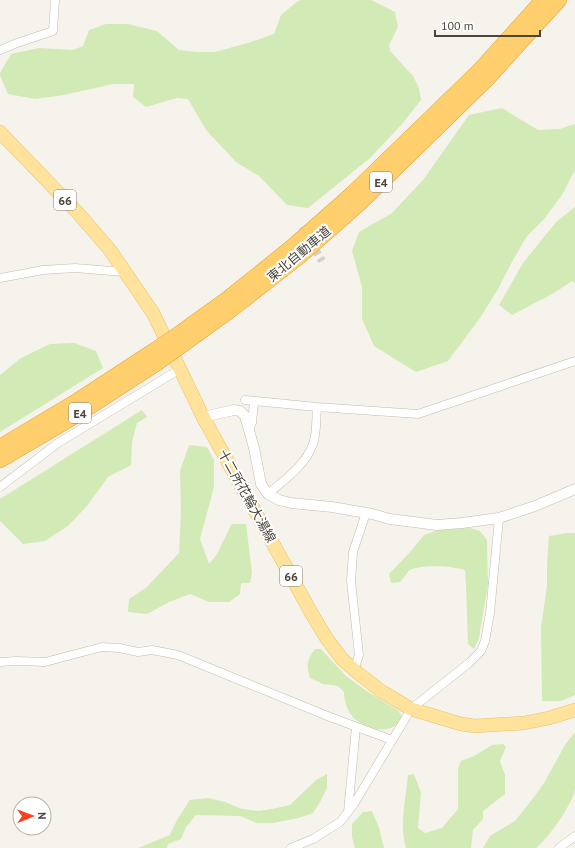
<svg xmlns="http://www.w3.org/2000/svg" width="575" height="848" viewBox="0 0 575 848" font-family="'PT Sans','Noto Sans JP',sans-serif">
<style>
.green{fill:#d2eab5}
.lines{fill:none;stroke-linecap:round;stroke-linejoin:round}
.minor-tunnel{stroke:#d4d0c8;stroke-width:8;stroke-dasharray:8 4;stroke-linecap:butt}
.minor-casing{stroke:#c2bbae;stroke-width:9}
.tertiary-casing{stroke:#c2bbae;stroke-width:11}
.primary-casing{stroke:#e6c16a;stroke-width:14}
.motorway-casing{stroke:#e0a43c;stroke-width:16}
.minor{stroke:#fff;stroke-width:8}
.tertiary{stroke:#fff;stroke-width:10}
.primary{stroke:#ffe39c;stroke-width:13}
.motorway{stroke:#ffcf6e;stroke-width:15}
.motorway-bridge-casing{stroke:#e0a43c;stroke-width:16;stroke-linecap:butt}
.motorway-bridge{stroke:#ffcf6e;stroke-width:15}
.labels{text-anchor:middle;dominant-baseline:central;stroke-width:4;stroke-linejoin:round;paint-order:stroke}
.shield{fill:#fff;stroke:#817c74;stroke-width:1}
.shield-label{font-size:12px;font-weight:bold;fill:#4b4439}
.street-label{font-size:13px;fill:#4b4439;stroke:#fff}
</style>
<rect width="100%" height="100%" fill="#f6f3ec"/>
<path class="green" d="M301 0H371L395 12 398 27 389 45 390 51 413 76 419 88 421 100 402 124 370 158 308 208 287 205 259 176 236 162 206 130 188 99 177 98 146 107 133 97 134 84H113L64 95 35 99 8 94 0 76V73L11 54 39 48 73 50 83 46 89 30 106 24H128L157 31 179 50 197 52H215L251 42 274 34 281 15 298 1Z
M502 108 538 130 560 129 575 124V170L562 195 544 219 527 236 513 260 497 291 480 318 448 361 416 372 374 346 362 319V287L352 251 359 232 392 213 423 180 469 115Z
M575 207V284L572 281 554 293 512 315 499 305 523 263 556 222Z
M74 343 96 351 103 368 0 432V375L21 358 50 344Z
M142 410 147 417 137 423 132 442 131 465 108 477 87 506 68 526 45 541 23 544 0 521V499Z
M189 445 207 447 214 460V487L200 539 209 564C220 553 224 537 232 524H246L252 573 250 583H241L240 594 229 602H209L190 594 169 602 147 614 128 612 129 599 147 587 179 553 181 512 180 471Z
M470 528 480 531 487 540 488 584 479 638 474 649 468 644 466 584 465 570C453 566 421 564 410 570 407 572 403 579 400 582L391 583 389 574 411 551 424 535 438 530Z
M566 533H575V695L561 701H542L541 627 547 586V565L549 536Z
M315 649H321L346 676 368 692 399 711 402 717C394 736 369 730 356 720 348 714 344 701 344 692L338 686 323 684 310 678C306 665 307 660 315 649Z
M575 732C575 751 575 770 575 789 574 802 547 840 536 848H483L490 836 515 821 531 801 544 783 565 745Z
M503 744 506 747 500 761 505 775V794L483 811V819L473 830 471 848H406C399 825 406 798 408 775L414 774 421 793 418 828 425 833 442 828 458 809V769L461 761 474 756 492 745Z
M327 774V788L320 802 313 813 299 818 273 823H257L240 816 196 815 186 827 181 839 168 844 167 848H138L170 835 177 820 190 800 209 798 225 802 242 809 259 811 272 809 290 805 316 780Z
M372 811 379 828 384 848H355L352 837V824L363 812Z"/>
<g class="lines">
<path class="minor-tunnel" d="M302 227 322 261"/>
<g class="minor-casing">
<path id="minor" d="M0 50 17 43 53 31 55 0
M0 278 43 270 75 268 124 272
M245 400 317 407 418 414 575 361
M249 429 252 423 254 401
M0 487 58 443 180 369
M268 494C284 480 306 465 313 444 317 433 316 419 317 407
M0 662 17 661 45 662 102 647 119 648 138 652 152 650 178 655 330 717 392 740
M354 670 359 655 351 581 353 552 366 513
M348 812 356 727
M291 848 313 839 340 822 354 804 411 709 469 663 481 651 485 641 490 613 499 518
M559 848 575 836"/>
</g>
<g class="tertiary-casing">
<path id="tertiary" d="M203 417 234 410 240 411 245 416 254 448 261 484 268 494 279 500 291 503 332 507 372 514 390 519 437 525 462 523 499 518 535 506 575 489"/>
</g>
<g class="primary-casing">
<path id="primary" d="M0 132 78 213 110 250 153 313 203 417 313 616 327 639 342 659 359 674 381 691 411 709 461 724 475 726 524 723 549 718 575 710"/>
</g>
<g class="motorway-casing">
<path id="motorway" d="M180 333 226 300 292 247 352 194 479 71 543 0
M185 343 232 309 300 256 360 203 487 79 559 0
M0 447 74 403 152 352
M0 460 80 413 157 363"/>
</g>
<use href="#minor" class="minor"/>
<use href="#tertiary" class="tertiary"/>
<use href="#primary" class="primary"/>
<use href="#motorway" class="motorway"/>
<g class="motorway-bridge-casing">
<path id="motorway-bridge" d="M152 352 180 333
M157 363 185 343"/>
</g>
<use href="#motorway-bridge" class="motorway-bridge"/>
</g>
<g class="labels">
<g class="shield">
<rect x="370" y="172" width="22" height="20" rx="3"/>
<rect x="54" y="190" width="22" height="20" rx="3"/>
<rect x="69" y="403" width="22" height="20" rx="3"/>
<rect x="280" y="566" width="22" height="20" rx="3"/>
</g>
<g class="shield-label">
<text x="381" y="182">E4</text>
<text x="65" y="200">66</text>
<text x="80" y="413">E4</text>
<text x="291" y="576">66</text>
</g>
<g class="street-label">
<text transform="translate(299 254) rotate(-40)">東北自動車道</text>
<text transform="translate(247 496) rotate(61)">十二所花輪大湯線</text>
</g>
</g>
<g transform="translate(32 816) rotate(89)"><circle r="19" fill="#ffffff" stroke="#b7b4b0"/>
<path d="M0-3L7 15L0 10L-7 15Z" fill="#fc3f1d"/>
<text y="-6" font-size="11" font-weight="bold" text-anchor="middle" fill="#4b4439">N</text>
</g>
<path d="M435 30v6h105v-6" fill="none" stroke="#4b4439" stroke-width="2"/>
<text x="441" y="30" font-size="12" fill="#4b4439" stroke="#ffffff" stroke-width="3" paint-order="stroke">100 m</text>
</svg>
